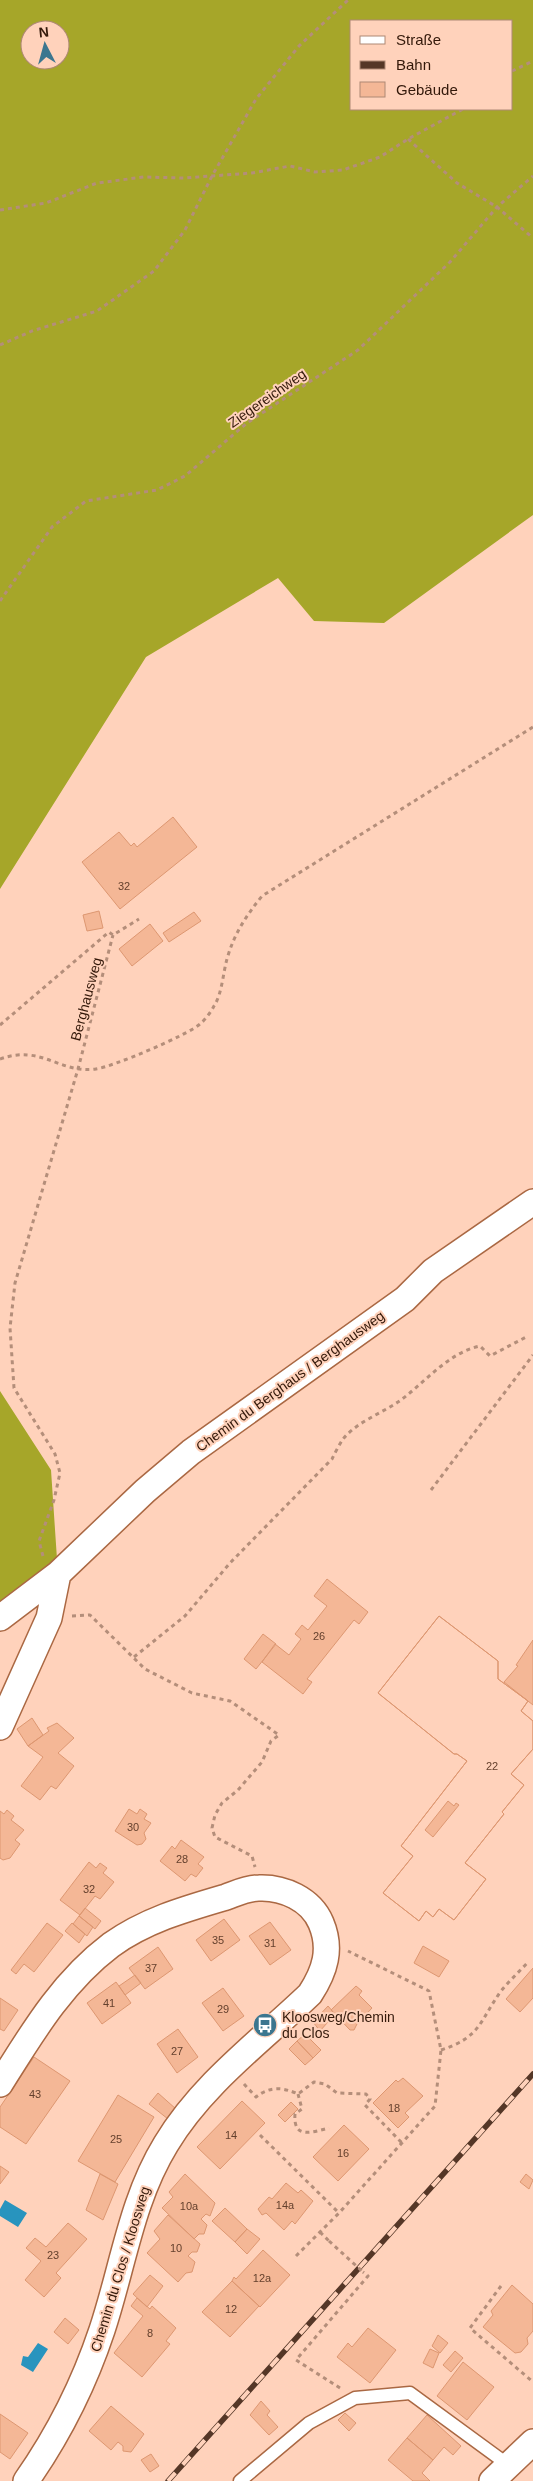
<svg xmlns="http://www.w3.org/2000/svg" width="533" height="2481" viewBox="0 0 533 2481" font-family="Helvetica,sans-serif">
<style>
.forest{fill:#a6a629;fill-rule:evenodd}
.water{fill:#2894be}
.building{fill:#f4b796;stroke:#dd9771;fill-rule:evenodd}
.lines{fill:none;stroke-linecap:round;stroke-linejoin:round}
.lane-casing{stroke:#aa6843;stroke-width:15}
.street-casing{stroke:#aa6843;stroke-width:28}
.path{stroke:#b48e7a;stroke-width:3;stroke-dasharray:4 4;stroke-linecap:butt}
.lane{stroke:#fff;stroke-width:12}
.street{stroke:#fff;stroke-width:25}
.rail-casing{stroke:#553727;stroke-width:5.5}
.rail{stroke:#ffd2bb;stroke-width:4;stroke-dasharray:11;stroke-linecap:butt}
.path-bridge{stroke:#b48e7a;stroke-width:3;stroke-dasharray:4 4;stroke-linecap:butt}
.labels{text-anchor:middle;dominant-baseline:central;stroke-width:4;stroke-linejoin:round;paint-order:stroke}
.number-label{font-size:11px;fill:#64402d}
.street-label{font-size:14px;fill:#34190a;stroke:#ffd2bb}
.poi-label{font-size:14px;fill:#34190a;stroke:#ffd2bb;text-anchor:start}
</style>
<rect width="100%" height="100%" fill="#ffd2bb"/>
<path class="forest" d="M0 0H533V515L384 623 314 621 278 578 146 657 0 889ZM352 21H512V109H352ZM30 30H60V60H30Z
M0 1391 51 1470 58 1574 0 1618Z"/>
<path class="water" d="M5 2200 27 2213 18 2227 0 2216V2209Z
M38 2343 48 2349 33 2372 21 2365 23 2356 28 2357Z"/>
<path class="building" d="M173 817 197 847 120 909 82 862 119 832 131 846 134 843 137 847Z
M99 911 103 928 87 931 83 915Z
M194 912 201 921 169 942 163 933Z
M150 924 163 941 132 966 119 949Z
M327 1579 368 1612 359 1624 354 1620 307 1679 312 1682 303 1694 262 1662 275 1644 289 1655 301 1639 295 1634 302 1625 308 1630 327 1606 314 1596Z
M439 1616 498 1661V1679L528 1701 521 1711 533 1721V1749L511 1774 524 1785 502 1812 504 1814 465 1863 486 1879 454 1920 439 1909 433 1917 426 1911 419 1921 383 1893 413 1856 401 1846 467 1761 457 1754H454L378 1693ZM448 1801 454 1806 456 1803 459 1805 433 1837 425 1830Z
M439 1616 498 1661V1679L528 1701 521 1711 533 1721V1749L511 1774 524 1785 502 1812 504 1814 465 1863 486 1879 454 1920 439 1909 433 1917 426 1911 419 1921 383 1893 413 1856 401 1846 467 1761 457 1754H454L378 1693Z
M263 1634 276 1644 256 1669 244 1659Z
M533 1640V1705L504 1682 518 1666 516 1665Z
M32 1718 43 1735 28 1746 17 1729Z
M57 1723 74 1738 58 1753 74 1766 56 1789 51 1786 40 1800 21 1786 43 1757 28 1746 49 1731 47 1728Z
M129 1809 137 1814 140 1809 147 1814 144 1819 151 1823 144 1833 146 1839 142 1844 137 1845 115 1831Z
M7 1810 14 1816 11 1820 24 1830 15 1840 20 1844 10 1858 3 1860 0 1858V1811L4 1814Z
M181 1840 204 1857 198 1864 203 1868 196 1877 191 1874 185 1881 160 1861 172 1846 175 1849Z
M89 1862 96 1868 100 1863 107 1868 103 1873 114 1882 100 1899 95 1896 80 1915 60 1900Z
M85 1908 101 1921 95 1929 79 1916Z
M79 1916 93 1927 87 1936 73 1924Z
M224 1919 240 1940 211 1961 196 1940Z
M270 1922 291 1950 270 1965 249 1936Z
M47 1923 63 1935 34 1972 24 1964 16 1974 11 1970Z
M72 1923 85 1934 79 1943 65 1931Z
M423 1946 449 1961 439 1977 414 1963Z
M158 1947 173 1969 145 1989 129 1968Z
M533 1968V1998L520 2012 506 1999Z
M135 1975 141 1983 125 1995 119 1986Z
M116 1982 131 2003 102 2024 87 2003Z
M356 1986 362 1991 359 1995 372 2008 357 2024 354 2030H350L331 2010Z
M223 1988 244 2016 223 2031 202 2003Z
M0 1998 18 2010 4 2031 0 2029Z
M328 2006 335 2014 320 2031 313 2022Z
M178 2029 198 2057 177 2073 157 2044Z
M305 2034 321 2050 313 2058 297 2041Z
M297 2041 313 2058 305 2065 289 2049Z
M34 2057 70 2081 26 2144 0 2127V2107Z
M403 2078 423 2096 405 2113 409 2117 398 2128 373 2103 396 2080 398 2082Z
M158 2093 176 2109 168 2119 149 2104Z
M118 2095 154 2117 115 2182 78 2161Z
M242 2101 265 2123 220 2169 197 2147Z
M291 2102 298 2109 285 2122 278 2115Z
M344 2125 369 2149 338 2181 313 2157Z
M0 2166 9 2172 0 2184Z
M100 2174 118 2184 103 2220 86 2210Z
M185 2174 215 2203 210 2216 206 2214 201 2219 207 2225 204 2234H199L194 2239 162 2208 173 2197 169 2192Z
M526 2174 533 2180 529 2189 520 2182Z
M286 2183 298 2193 301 2190 313 2201 295 2224 292 2221 284 2230 266 2213 262 2215 258 2209 269 2197 272 2199Z
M225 2208 247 2229 235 2242 212 2221Z
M168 2215 200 2244 197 2252H192L188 2256 195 2262 192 2272 186 2273 178 2282 147 2253 160 2239 154 2231Z
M68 2223 87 2239 56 2273 61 2278 44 2297 25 2280 41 2261 26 2248 35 2238 46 2247Z
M247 2229 260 2239 247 2254 235 2242Z
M263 2250 290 2275 260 2307 232 2281 234 2277 236 2279Z
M150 2275 163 2286 147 2307 133 2294Z
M232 2281 259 2306 230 2337 202 2312Z
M512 2285 533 2304V2331L527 2338 528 2344 521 2352 515 2353 483 2327 493 2315 491 2311Z
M137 2298 150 2309 152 2306 176 2328 166 2341 170 2344 142 2377 114 2353 143 2316 131 2306Z
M65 2318 79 2330 68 2344 54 2332Z
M368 2328 396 2350 370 2383 337 2357 348 2343 352 2347Z
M438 2335 448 2343 440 2353 432 2346Z
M430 2349 439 2353 433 2368 423 2363Z
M455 2351 463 2358 451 2372 443 2365Z
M463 2362 494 2387 467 2420 437 2396Z
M261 2401 270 2411 267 2415 278 2427 269 2435 250 2415Z
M111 2406 144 2434 131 2452 123 2451V2446L118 2442 111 2450 89 2431Z
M345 2413 356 2423 349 2431 338 2420Z
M0 2414 28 2433 10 2459 0 2452Z
M427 2415 461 2446 453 2455 444 2447 433 2460 407 2438Z
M407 2438 433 2460 422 2473 430 2481H413L388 2460Z
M151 2454 159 2466 150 2472 141 2460Z"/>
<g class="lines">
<g class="lane-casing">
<path id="lane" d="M240 2481 309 2423 355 2398 410 2393 507 2464"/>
</g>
<g class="street-casing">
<path id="street" d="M0 1618 58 1574 145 1491 191 1452 405 1299 433 1271 533 1202
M0 1727 49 1618 58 1574
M0 2084C32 2033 62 1982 111 1945 146 1920 185 1909 226 1897 237 1893 247 1888 259 1888 283 1887 311 1899 321 1923 332 1949 325 1971 310 1994 261 2041 202 2084 166 2144 131 2201 123 2267 102 2330 84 2384 59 2434 26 2481
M492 2481 533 2442"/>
</g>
<path class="path" d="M512 71 533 61
M408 139 457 183 497 207 533 238
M0 210 46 203 97 183 144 177 184 178 252 173 290 166 315 172 343 170 380 157 408 139 463 109
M0 345 32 331 97 311 154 271 185 230 212 176 256 99 299 46 348 0
M0 601 52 527 86 501 157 490 185 476 247 423 358 350 450 262 497 207 533 176
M0 1025 109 932 113 935 139 919
M0 1059C42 1044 59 1074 96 1069 112 1067 188 1035 200 1024 205 1020 211 1012 214 1006 222 994 223 973 227 959 234 934 246 916 262 896L533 727
M431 1490 533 1355
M43 1556 39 1541 54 1500 60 1473 55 1454 14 1388 10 1328 15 1283 78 1069 113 935
M72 1616 90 1615 145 1669 192 1693 230 1701 279 1735 271 1741 262 1762 238 1790 222 1803 215 1815 212 1828 215 1837 252 1856 255 1867
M134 1657 185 1616 230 1563 332 1459C335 1453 339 1445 343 1439 357 1422 380 1414 398 1402 424 1384 447 1353 480 1346L490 1356 528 1336
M441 2050C481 2037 479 2022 501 1991 509 1981 519 1972 528 1962
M244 2084 256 2097C270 2086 282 2087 298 2094L314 2082 325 2084 337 2093 366 2094 370 2099 365 2105 403 2144
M298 2094 302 2109 295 2114C293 2140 312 2132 329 2128
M260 2135 339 2213
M320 2232 329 2241
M296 2256 339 2213 435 2106 441 2050 429 1991 348 1951
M501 2286 470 2328 533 2382
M340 2388 296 2360 368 2276 363 2272"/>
<use href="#lane" class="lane"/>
<use href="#street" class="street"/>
<g class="rail-casing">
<path id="rail" d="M168 2481 533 2074"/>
</g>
<use href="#rail" class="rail"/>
<path class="path-bridge" d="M329 2241 363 2272"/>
</g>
<defs>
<g id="bus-disc" transform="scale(1.25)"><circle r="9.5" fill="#3c768f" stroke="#ffd2bb"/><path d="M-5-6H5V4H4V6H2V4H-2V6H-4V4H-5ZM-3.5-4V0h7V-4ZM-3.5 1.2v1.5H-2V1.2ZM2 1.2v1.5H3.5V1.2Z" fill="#fff"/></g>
</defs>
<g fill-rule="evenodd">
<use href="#bus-disc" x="265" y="2025"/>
</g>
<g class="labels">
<g class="number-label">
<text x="124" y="886">32</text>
<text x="319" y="1636">26</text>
<text x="492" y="1766">22</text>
<text x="133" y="1827">30</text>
<text x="182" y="1859">28</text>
<text x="89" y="1889">32</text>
<text x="218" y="1940">35</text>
<text x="270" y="1943">31</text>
<text x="151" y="1968">37</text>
<text x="109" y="2003">41</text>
<text x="223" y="2009">29</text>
<text x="177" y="2051">27</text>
<text x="35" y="2094">43</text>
<text x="394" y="2108">18</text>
<text x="231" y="2135">14</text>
<text x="116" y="2139">25</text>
<text x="343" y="2153">16</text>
<text x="285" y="2205">14a</text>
<text x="189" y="2206">10a</text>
<text x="176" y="2248">10</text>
<text x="53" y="2255">23</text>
<text x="262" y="2278">12a</text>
<text x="231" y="2309">12</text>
<text x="150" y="2333">8</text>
</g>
<g class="street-label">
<text transform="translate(267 398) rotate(-35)">Ziegereichweg</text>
<text transform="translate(86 999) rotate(-75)">Berghausweg</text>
<text transform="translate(290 1381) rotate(-36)">Chemin du Berghaus / Berghausweg</text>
<text transform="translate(120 2269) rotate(-73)">Chemin du Clos / Kloosweg</text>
</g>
<g class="poi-label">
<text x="282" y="2017">Kloosweg/Chemin<tspan x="282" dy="16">du Clos</tspan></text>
</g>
</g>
<rect x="350" y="20" width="162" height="90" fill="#ffd2bb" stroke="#ae8874"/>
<rect x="360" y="36" width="25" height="8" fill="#ffffff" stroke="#ae8874"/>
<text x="396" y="45" font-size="15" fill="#34190a">Straße</text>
<rect x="360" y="61" width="25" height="8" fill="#553727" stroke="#ae8874"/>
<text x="396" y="70" font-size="15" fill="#34190a">Bahn</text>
<rect x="360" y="82" width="25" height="15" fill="#f4b796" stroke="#ae8874"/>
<text x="396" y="95" font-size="15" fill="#34190a">Gebäude</text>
<g transform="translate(45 45) rotate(354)"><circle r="24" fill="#ffd2bb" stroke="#ae8874"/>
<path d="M0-4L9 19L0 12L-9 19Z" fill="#3c768f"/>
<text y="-8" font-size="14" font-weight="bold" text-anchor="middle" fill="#34190a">N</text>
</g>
</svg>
